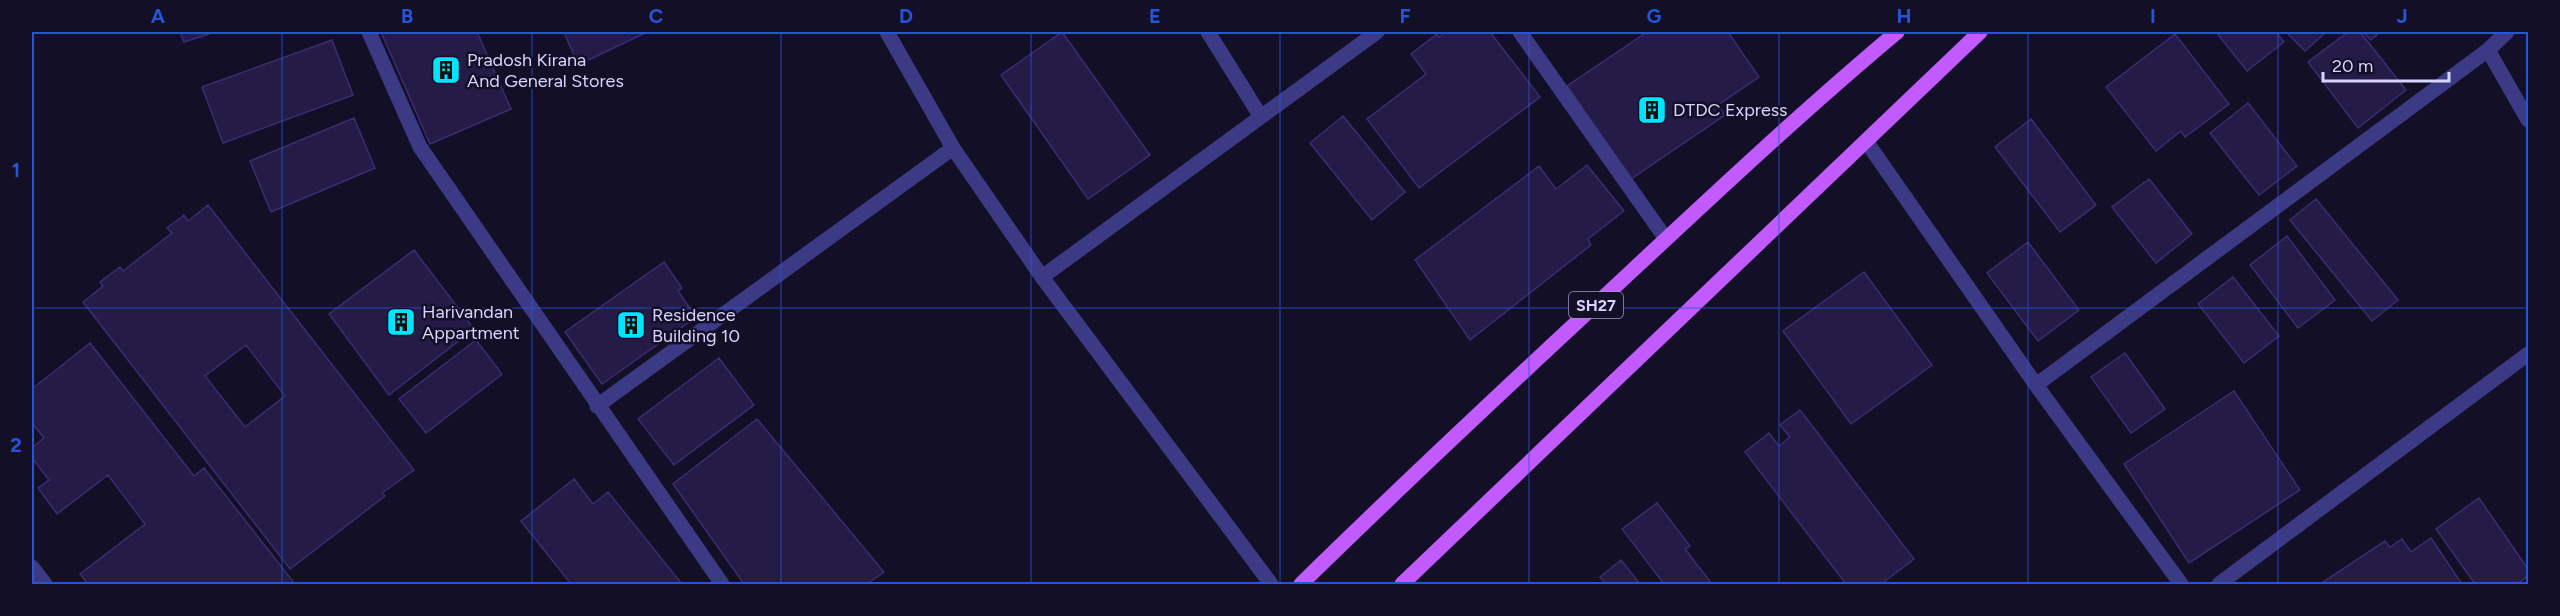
<svg xmlns="http://www.w3.org/2000/svg" width="2560" height="616" viewBox="0 0 2560 616" font-family="Figtree,sans-serif">
<style>
.building{fill:#241b47;stroke:#3b2d73;stroke-width:1.5;fill-rule:evenodd}
.lines{fill:none;stroke-linecap:round;stroke-linejoin:round}
.street{stroke:#3d3a85;stroke-width:15}
.primary{stroke:#c25bff;stroke-width:15}
.grid{fill:none;stroke:#2655da;stroke-width:1.5;stroke-opacity:0.55}
.labels{text-anchor:middle;dominant-baseline:central;stroke-width:5;stroke-linejoin:round;paint-order:stroke}
.shield{fill:#130f26;stroke:#9e99be;stroke-width:1.5}
.shield-label{font-size:16px;font-weight:bold;fill:#d9d4ff}
.poi-label{font-size:18px;fill:#d9d4ff;stroke:#130f26;text-anchor:start}
.neatline{fill:none;stroke:#2655da;stroke-width:2}
.grid-label{font-size:20px;text-anchor:middle;font-weight:bold;fill:#2655da}
</style>
<rect width="100%" height="100%" fill="#130f26"/>
<path class="building" d="M180 32H215L184 42Z
M381 32H477L511 109 430 144Z
M564 32H647L578 65Z
M1062 32 1150 155 1088 199 1001 75Z
M1446 32H1490L1540 97 1419 188 1367 119 1426 74 1411 54 1437 34 1439 37Z
M1647 32H1728L1759 77 1718 105 1725 115 1631 179 1567 86Z
M2216 32H2276L2284 42 2247 71Z
M2286 32H2326L2305 51Z
M2348 32H2360L2406 90 2358 128 2308 62Z
M2363 32H2380L2371 40Z
M2175 34 2229 104 2185 137 2181 131 2156 151 2106 87Z
M332 40 353 95 223 143 202 87Z
M2248 103 2297 166 2259 195 2210 133Z
M1343 116 1405 192 1372 220 1310 143Z
M354 118 375 168 271 212 250 161Z
M2031 119 2096 205 2060 232 1995 147Z
M1587 165 1624 211 1588 239 1591 245 1470 340 1415 260 1539 166 1556 189Z
M2149 179 2192 234 2156 263 2112 207Z
M2316 199 2398 300 2372 321 2290 220Z
M208 205 414 470 382 493 385 496 290 569 83 302 103 286 100 282 120 267 123 271 172 233 167 228 184 215 188 221ZM246 345 285 396 245 427 205 376Z
M2287 236 2335 300 2298 328 2250 265Z
M2028 242 2079 310 2038 341 1987 273Z
M414 250 474 329 389 395 329 314Z
M664 262 682 288 678 291 696 317 602 384 565 332Z
M1864 272 1932 365 1851 424 1783 331Z
M2233 277 2279 336 2244 363 2198 304Z
M476 340 502 374 426 433 399 399Z
M90 343 194 476 204 468 295 584H88L80 574 145 524 108 475 57 514 38 488 49 480 32 458V448L44 438 32 423V389Z
M2125 353 2165 409 2131 433 2091 377Z
M719 358 754 405 674 465 638 419Z
M2234 391 2300 490 2189 563 2124 464Z
M1800 410 1914 559 1881 584H1846L1745 452 1769 433 1779 446 1790 437 1780 425Z
M757 419 884 572 867 584H744L673 484Z
M574 479 593 504 608 492 682 584H571L521 521Z
M2479 498 2528 569V576L2517 584H2475L2436 529Z
M1657 503 1690 546 1685 549 1712 584H1664L1622 529Z
M2431 538 2462 584H2320L2385 541 2390 547 2402 539 2411 552Z
M1621 560 1640 584H1606L1600 577Z"/>
<g class="lines">
<path class="street" d="M369 32 420 147 722 584
M887 32 953 148 1042 277 1271 584
M1208 32 1261 117
M1520 32 1666 239
M2488 50 2528 120
M1866 141 2036 385 2181 584
M1042 277 1377 32
M2036 385 2488 50 2507 32
M597 406 953 148
M32 567 45 584
M2219 584 2528 354"/>
<path class="primary" d="M1301 584C1396 491 1493 400 1591 309 1692 215 1792 120 1897 32
M1402 584 1980 32"/>
</g>
<path class="grid" d="M282 32V584M532 32V584M781 32V584M1031 32V584M1280 32V584M1529 32V584M1779 32V584M2028 32V584M2278 32V584M32 308H2528"/>
<defs>
<g id="building-square" transform="scale(1.5)"><rect x="-9" y="-9" width="18" height="18" rx="4" fill="#00e5ff" stroke="#130f26"/><path d="M-4-6H4V6H1V3H-1V6H-4ZM-2.5-4.3h1.7v1.8h-1.7ZM.8-4.3h1.7v1.8H.8ZM-2.5-1h1.7V.8h-1.7ZM.8-1h1.7V.8H.8Z" fill="#111"/></g>
</defs>
<g fill-rule="evenodd">
<use href="#building-square" x="446" y="70"/>
<use href="#building-square" x="1652" y="110"/>
<use href="#building-square" x="401" y="322"/>
<use href="#building-square" x="631" y="325"/>
</g>
<g class="labels">
<rect class="shield" x="1569" y="292" width="54" height="26" rx="4.5"/>
<g class="shield-label">
<text x="1596" y="305">SH27</text>
</g>
<g class="poi-label">
<text x="467" y="60">Pradosh Kirana<tspan x="467" dy="21">And General Stores</tspan></text>
<text x="1673" y="110">DTDC Express</text>
<text x="422" y="312">Harivandan<tspan x="422" dy="21">Appartment</tspan></text>
<text x="652" y="315">Residence<tspan x="652" dy="21">Building 10</tspan></text>
</g>
</g>
<rect width="2560" height="616" fill="none" stroke="#130f26" stroke-width="66"/>
<path d="M2323 72v9h126v-9" fill="none" stroke="#d9d4ff" stroke-width="3"/>
<text x="2332" y="72" font-size="18" fill="#d9d4ff" stroke="#130f26" stroke-width="4.5" paint-order="stroke">20 m</text>
<rect x="33" y="33" width="2494" height="550" class="neatline"/>
<g class="grid-label">
<text x="158" y="23">A</text>
<text x="407" y="23">B</text>
<text x="656" y="23">C</text>
<text x="906" y="23">D</text>
<text x="1155" y="23">E</text>
<text x="1405" y="23">F</text>
<text x="1654" y="23">G</text>
<text x="1904" y="23">H</text>
<text x="2153" y="23">I</text>
<text x="2402" y="23">J</text>
<text x="16" y="177">1</text>
<text x="16" y="452">2</text>
</g>
</svg>
